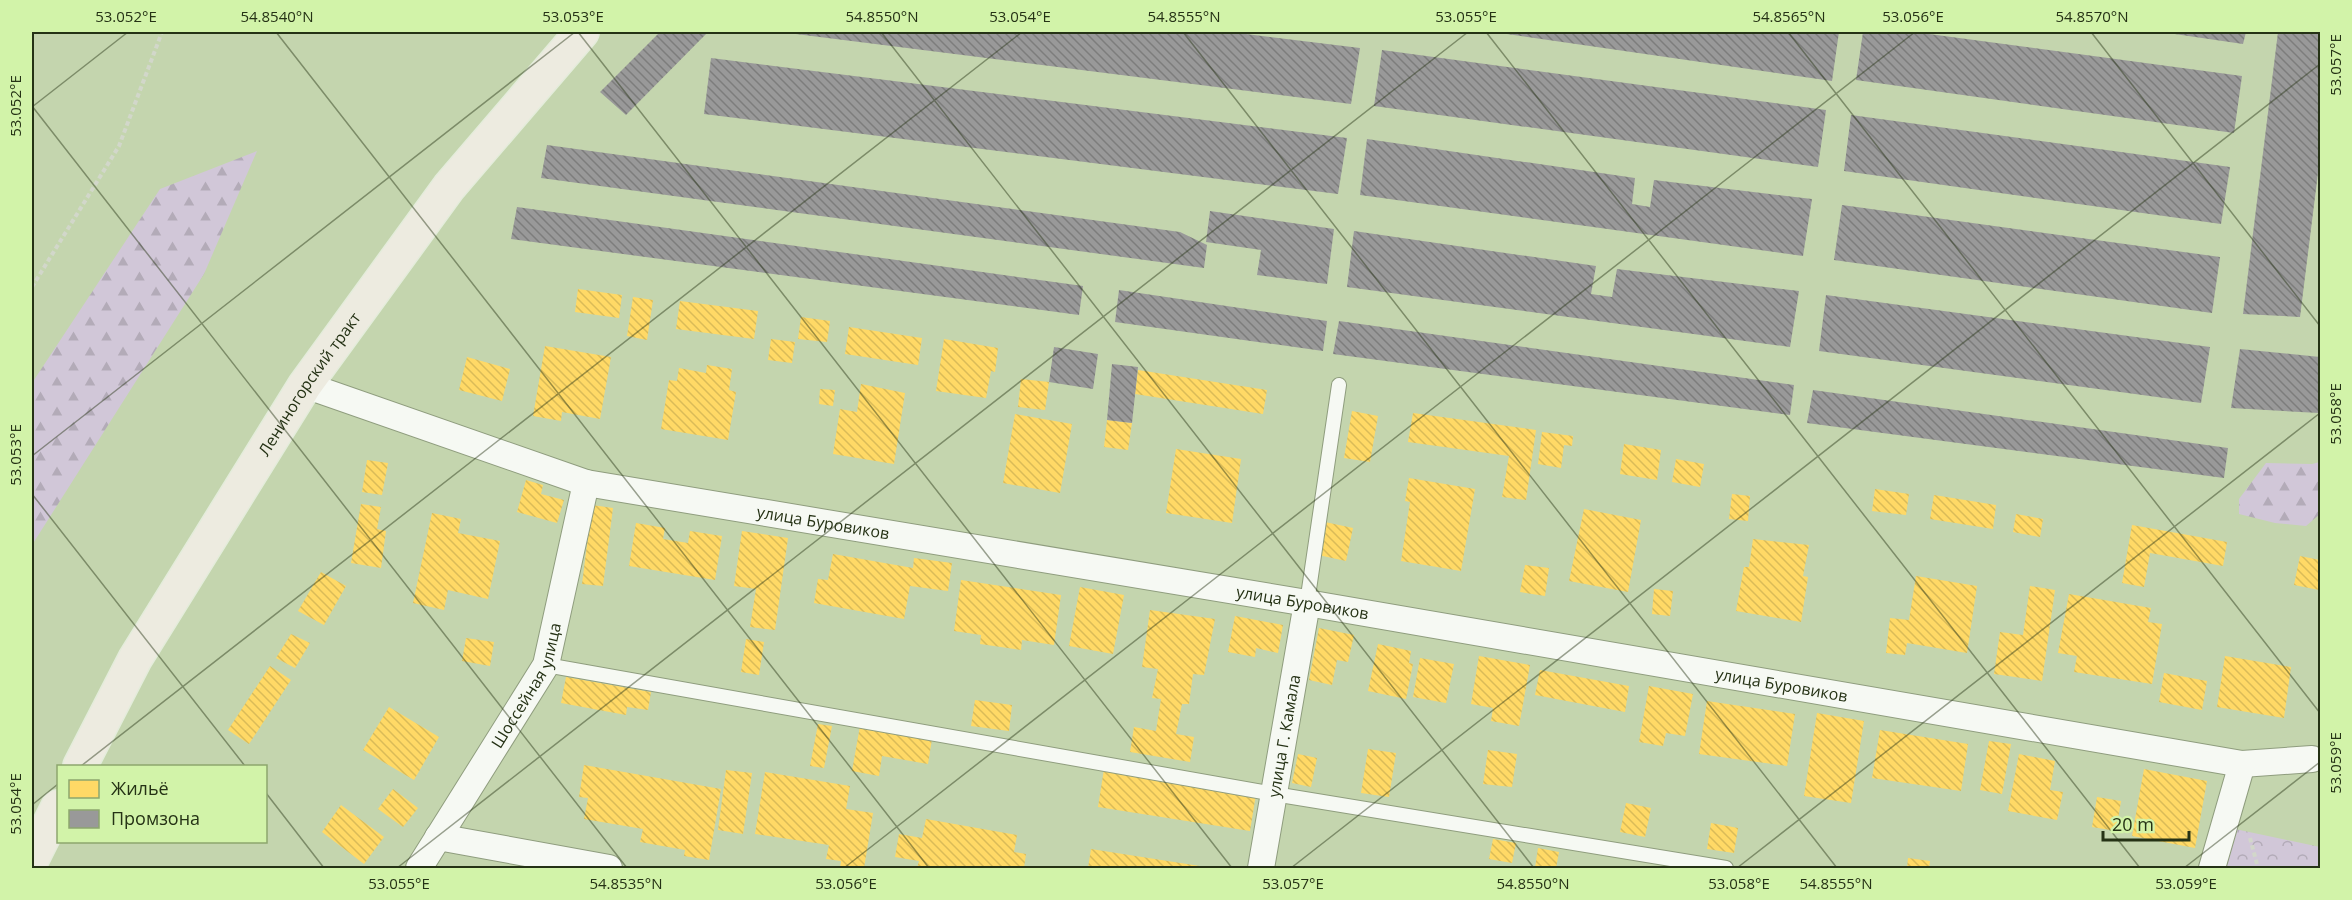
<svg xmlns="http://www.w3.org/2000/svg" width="2352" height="900" viewBox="0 0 2352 900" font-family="'Open Sans',sans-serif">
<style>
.forest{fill:url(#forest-firs)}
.park{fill:url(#park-crowns)}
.homes{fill:url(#homes-back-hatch)}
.industry{fill:url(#industry-back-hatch)}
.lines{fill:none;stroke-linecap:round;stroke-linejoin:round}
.lane-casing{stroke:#8f9d7e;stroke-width:16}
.street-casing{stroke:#8f9d7e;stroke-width:28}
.primary-casing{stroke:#e4ecdb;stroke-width:36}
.path{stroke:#d2d7ca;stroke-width:4;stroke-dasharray:4.5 3;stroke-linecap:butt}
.lane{stroke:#f6f9f3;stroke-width:14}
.street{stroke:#f6f9f3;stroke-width:26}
.primary{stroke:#edebe0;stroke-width:33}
.ticks{fill:none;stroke:#253215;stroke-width:1.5;stroke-opacity:0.45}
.labels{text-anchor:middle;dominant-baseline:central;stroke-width:6;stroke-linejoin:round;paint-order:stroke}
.street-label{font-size:16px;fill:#253215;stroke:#d2f3a9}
.neatline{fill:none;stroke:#253215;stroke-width:2}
.ticks-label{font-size:15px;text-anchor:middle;fill:#253215}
</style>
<defs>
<pattern id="forest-firs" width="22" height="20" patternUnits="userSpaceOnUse" patternTransform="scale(1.5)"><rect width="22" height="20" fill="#d1c7d8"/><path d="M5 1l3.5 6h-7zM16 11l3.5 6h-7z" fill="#b3abb8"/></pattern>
<pattern id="park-crowns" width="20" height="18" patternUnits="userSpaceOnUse" patternTransform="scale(1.5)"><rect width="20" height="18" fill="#d1c7d8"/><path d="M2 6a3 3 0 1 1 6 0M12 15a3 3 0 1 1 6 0" fill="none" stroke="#b3abb8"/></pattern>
<pattern id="homes-back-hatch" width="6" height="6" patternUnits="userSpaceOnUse" patternTransform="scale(1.5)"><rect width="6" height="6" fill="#ffd966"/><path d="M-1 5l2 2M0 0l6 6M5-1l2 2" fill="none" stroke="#dabb58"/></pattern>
<pattern id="industry-back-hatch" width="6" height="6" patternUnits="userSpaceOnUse" patternTransform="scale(1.5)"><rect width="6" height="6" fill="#999"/><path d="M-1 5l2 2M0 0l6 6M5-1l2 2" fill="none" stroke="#7d7d7c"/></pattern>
</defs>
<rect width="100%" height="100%" fill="#c4d5ae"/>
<path class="forest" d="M257 151 204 274 32 545V383L160 189Z
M2320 462V514L2306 526 2275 523 2239 514V499L2266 463 2312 464Z"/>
<path class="park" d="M2235 829 2320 847V868H2223Z"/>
<path class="homes" d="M578 289 622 295 619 318 575 312Z
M633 297 653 300 647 340 627 336Z
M680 301 758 311 754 339 676 329Z
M801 317 830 321 827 342 798 339Z
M849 327 922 338 918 365 845 354Z
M771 339 795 342 792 363 768 360Z
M944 339 998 348 995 372 991 371 986 398 936 391Z
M545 346 611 357 600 419 562 412 561 421 533 416Z
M467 357 510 369 502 401 459 390Z
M707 365 732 369 729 390 736 392 728 440 661 429 669 380 677 381 679 368 706 373Z
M1138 370 1267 390 1263 414 1135 394Z
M1021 379 1049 382 1045 410 1018 407Z
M861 384 905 393 894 464 833 454 840 409 857 412Z
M820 389 835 390 833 406 819 404Z
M1352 411 1378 416 1370 462 1344 458Z
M1413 413 1536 430 1526 500 1502 497 1509 456 1408 442Z
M1015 414 1072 424 1060 493 1003 483Z
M1107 420 1132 423 1128 450 1104 447Z
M1542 432 1573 436 1572 446 1564 445 1561 468 1538 464Z
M1624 444 1661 450 1657 480 1620 474Z
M1176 449 1241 459 1232 523 1166 513Z
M1676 459 1704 464 1700 487 1672 482Z
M367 460 388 463 382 495 362 492Z
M1409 478 1475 489 1461 571 1401 561 1410 502 1405 501Z
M526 480 543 485 541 494 564 500 557 523 517 512Z
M1875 489 1909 494 1906 515 1872 511Z
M1732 494 1750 496 1748 521 1729 519Z
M1934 495 1996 505 1993 529 1930 519Z
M361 504 381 507 377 529 386 531 381 568 351 563Z
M592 505 613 508 603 586 582 584Z
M1584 509 1641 520 1628 592 1569 581Z
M432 513 461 519 458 533 500 541 488 599 448 590 444 610 413 603Z
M2016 514 2043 519 2040 537 2013 532Z
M1325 522 1353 528 1346 561 1318 555Z
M636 523 665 528 663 539 688 543 690 531 722 536 715 580 629 566Z
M2132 525 2227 542 2223 566 2150 553 2144 587 2122 583Z
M742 531 788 538 775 630 750 627 756 589 734 586Z
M1753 539 1809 545 1803 576 1808 577 1801 622 1736 611 1744 567H1749Z
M833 554 913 568 914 558 952 563 948 591 910 586 904 619 814 603 818 579 828 580Z
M2300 556 2320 560 2319 590 2294 585Z
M1525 565 1549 568 1545 596 1520 592Z
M321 572 346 586 324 625 298 611Z
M1916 576 1977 586 1967 653 1907 643 1905 655 1886 653 1890 618 1909 620Z
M961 580 1061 595 1054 645 1022 640 1021 650 980 644 981 635 954 631Z
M2030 586 2055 590 2042 681 1994 674 2000 632 2023 635Z
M1080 587 1124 595 1113 654 1069 646Z
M1654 589 1673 591 1670 616 1652 614Z
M2069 594 2151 608 2148 622 2162 624 2152 684 2074 672 2077 656 2058 653Z
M1150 610 1215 619 1204 675 1193 674 1189 704H1182L1176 734 1194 737 1190 762 1130 752 1134 727 1156 731 1161 699 1152 698 1158 669 1142 667Z
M1235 616 1283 625 1278 653 1256 648 1255 657 1228 652Z
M1319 628 1354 635 1348 662 1337 660 1332 685 1309 680Z
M291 634 310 643 295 668 276 658Z
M466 638 494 642 490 666 462 661Z
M746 639 764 642 759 675 741 672Z
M1378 644 1411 651 1409 663 1413 664 1406 699 1368 691Z
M1479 656 1530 665 1519 726 1491 721 1493 708 1471 704Z
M2225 656 2291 667 2284 718 2217 707Z
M1420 658 1454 664 1446 703 1413 697Z
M270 666 291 680 249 744 228 730Z
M1540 670 1629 686 1625 712 1535 695Z
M2164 673 2207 681 2202 710 2159 702Z
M566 677 651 692 648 710 627 707 626 715 561 703Z
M1649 686 1693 694 1685 736 1666 733 1663 746 1639 742Z
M975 700 1012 705 1009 731 971 726Z
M1707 701 1795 714 1787 766 1699 754Z
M389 707 439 737 414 780 363 750Z
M1817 713 1864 721 1851 803 1804 796Z
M818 724 832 726 824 768 810 766Z
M860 726 932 739 928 764 882 756 879 776 852 771Z
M1880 730 1968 744 1961 791 1872 778Z
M1989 741 2011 744 2002 794 1980 790Z
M1368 749 1396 753 1389 797 1361 793Z
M1488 750 1517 754 1512 787 1483 784Z
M1298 754 1317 758 1311 787 1292 783Z
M2019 754 2055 761 2050 790 2063 792 2057 820 2008 811Z
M584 765 721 789 709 860 684 856 685 850 640 842 643 829 584 819 588 798 579 797Z
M1104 769 1256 794 1250 831 1098 807Z
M2144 769 2207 781 2195 848 2132 836Z
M726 770 752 773 743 834 718 830Z
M765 772 850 786 846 809 873 813 864 868H840L841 861 826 859 829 845 755 834Z
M393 789 418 808 403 827 378 809Z
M2097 797 2121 801 2116 831 2092 827Z
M1626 803 1651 808 1645 837 1620 832Z
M341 805 384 837 364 864 322 832Z
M926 819 1017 835 1014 852 1026 854 1024 868H917L919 861 895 857 899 834 922 838Z
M1711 823 1738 828 1734 853 1707 849Z
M1493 839 1516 843 1512 863 1489 859Z
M1538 848 1559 852 1556 868H1535Z
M1091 849 1206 867V868H1088Z
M1908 858 1930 861 1929 868H1907Z"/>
<path class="industry" d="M660 32H708L626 115 600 92Z
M780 32H1230L1360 48 1351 104Z
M1493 32H1839L1832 81Z
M1863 32H1914L2242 76 2234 133 1856 80Z
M2161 32H2246L2243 44Z
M2278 32H2320V157L2300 317 2243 314Z
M1382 50 1826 110 1818 167 1374 106Z
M711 58 1347 138 1338 194 704 114Z
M1851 115 2230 167 2221 224 1844 171Z
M1367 139 1635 178 1632 204 1650 207 1654 180 1812 199 1803 256 1360 195Z
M547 145 1180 232 1207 245 1204 268 541 178Z
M1842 205 2220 257 2212 313 1834 260Z
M517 207 1083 286 1079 315 511 239Z
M1210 211 1334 229 1327 284 1257 275 1261 250 1206 242Z
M1354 231 1596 266 1591 294 1612 297 1617 269 1799 291 1790 347 1347 287Z
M1119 290 1327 321 1323 351 1115 322Z
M1826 295 2210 347 2201 403 1819 351Z
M1339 321 1794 385 1790 415 1333 354Z
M1054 347 1098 354 1093 389 1049 382Z
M2240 349 2320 357 2319 413 2231 408Z
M1112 364 1138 367 1132 423 1107 420Z
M1813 390 2228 448 2224 478 1807 423Z"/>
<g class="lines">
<g class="lane-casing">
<path id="lane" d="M1307 603 1339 385
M546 665 1274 794 1726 868"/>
</g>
<g class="street-casing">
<g id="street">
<path id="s1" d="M305 385 586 483 1307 603 2242 764 2312 759"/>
<path d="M438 837 609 868"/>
<path id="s2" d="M419 868 546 665 586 483"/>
<path id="s3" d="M1261 868 1307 603"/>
<path d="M2212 868 2242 764"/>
</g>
</g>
<g class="primary-casing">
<g id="primary">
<path id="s4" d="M80 766 135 659 305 385 449 187 582 32"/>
<path d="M32 859 58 807"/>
</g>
</g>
<path class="path" d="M32 287 119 146 162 32
M2250 838 2258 868"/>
<use href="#lane" class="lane"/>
<use href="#street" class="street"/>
<use href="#primary" class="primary"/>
</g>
<path class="ticks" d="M276 32 929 868M578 32 1232 868M881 32 1534 868M1183 32 1837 868M1486 32 2140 868M1788 32 2320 713M2091 32 2320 326M32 106 627 868M32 107 128 32M32 456 575 32M32 494 245 766M81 766 1022 32M266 793 324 868M32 805 58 784M397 868 1468 32M844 868 1915 32M1291 868 2320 64M1737 868 2320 413M2184 868 2320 762"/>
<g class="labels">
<g class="street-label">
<text stroke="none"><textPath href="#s4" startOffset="446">Лениногорский тракт</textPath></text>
<text stroke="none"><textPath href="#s1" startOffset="538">улица Буровиков</textPath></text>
<text stroke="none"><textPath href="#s1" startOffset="1024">улица Буровиков</textPath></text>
<text stroke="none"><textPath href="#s2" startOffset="213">Шоссейная улица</textPath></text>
<text stroke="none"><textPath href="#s1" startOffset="1510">улица Буровиков</textPath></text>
<text stroke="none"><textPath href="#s3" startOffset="134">улица Г. Камала</textPath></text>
</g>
</g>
<rect width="2352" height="900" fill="none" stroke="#d2f3a9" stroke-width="66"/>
<rect x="57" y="765" width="210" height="78" fill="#d2f3a9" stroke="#8da66e" stroke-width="1.5"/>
<rect x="69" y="780" width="30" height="18" fill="#ffd966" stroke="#8da66e" stroke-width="1.5"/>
<text x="111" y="795" font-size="18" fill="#253215">Жильё</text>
<rect x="69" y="810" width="30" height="18" fill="#999999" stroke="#8da66e" stroke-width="1.5"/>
<text x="111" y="825" font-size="18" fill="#253215">Промзона</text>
<path d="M2103 831v9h86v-9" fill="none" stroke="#253215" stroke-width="3"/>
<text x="2112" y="831" font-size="18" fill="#253215" stroke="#d2f3a9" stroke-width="4.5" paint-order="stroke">20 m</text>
<rect x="33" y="33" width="2286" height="834" class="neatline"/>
<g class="ticks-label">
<text x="126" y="22">53.052°E</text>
<text x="277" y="22">54.8540°N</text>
<text x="573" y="22">53.053°E</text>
<text x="882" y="22">54.8550°N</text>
<text x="1020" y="22">53.054°E</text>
<text x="1184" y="22">54.8555°N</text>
<text x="1466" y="22">53.055°E</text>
<text x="1789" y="22">54.8565°N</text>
<text x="1913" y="22">53.056°E</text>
<text x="2092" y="22">54.8570°N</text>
<text transform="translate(2336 65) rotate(-90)" y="5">53.057°E</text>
<text transform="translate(16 106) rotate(-90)" y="5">53.052°E</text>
<text transform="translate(2336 414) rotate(-90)" y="5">53.058°E</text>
<text transform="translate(16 455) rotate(-90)" y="5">53.053°E</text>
<text transform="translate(2336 763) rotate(-90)" y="5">53.059°E</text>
<text transform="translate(16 804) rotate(-90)" y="5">53.054°E</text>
<text x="399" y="889">53.055°E</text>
<text x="626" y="889">54.8535°N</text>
<text x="846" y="889">53.056°E</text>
<text x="1293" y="889">53.057°E</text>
<text x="1533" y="889">54.8550°N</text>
<text x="1739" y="889">53.058°E</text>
<text x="1836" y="889">54.8555°N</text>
<text x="2186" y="889">53.059°E</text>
</g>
</svg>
